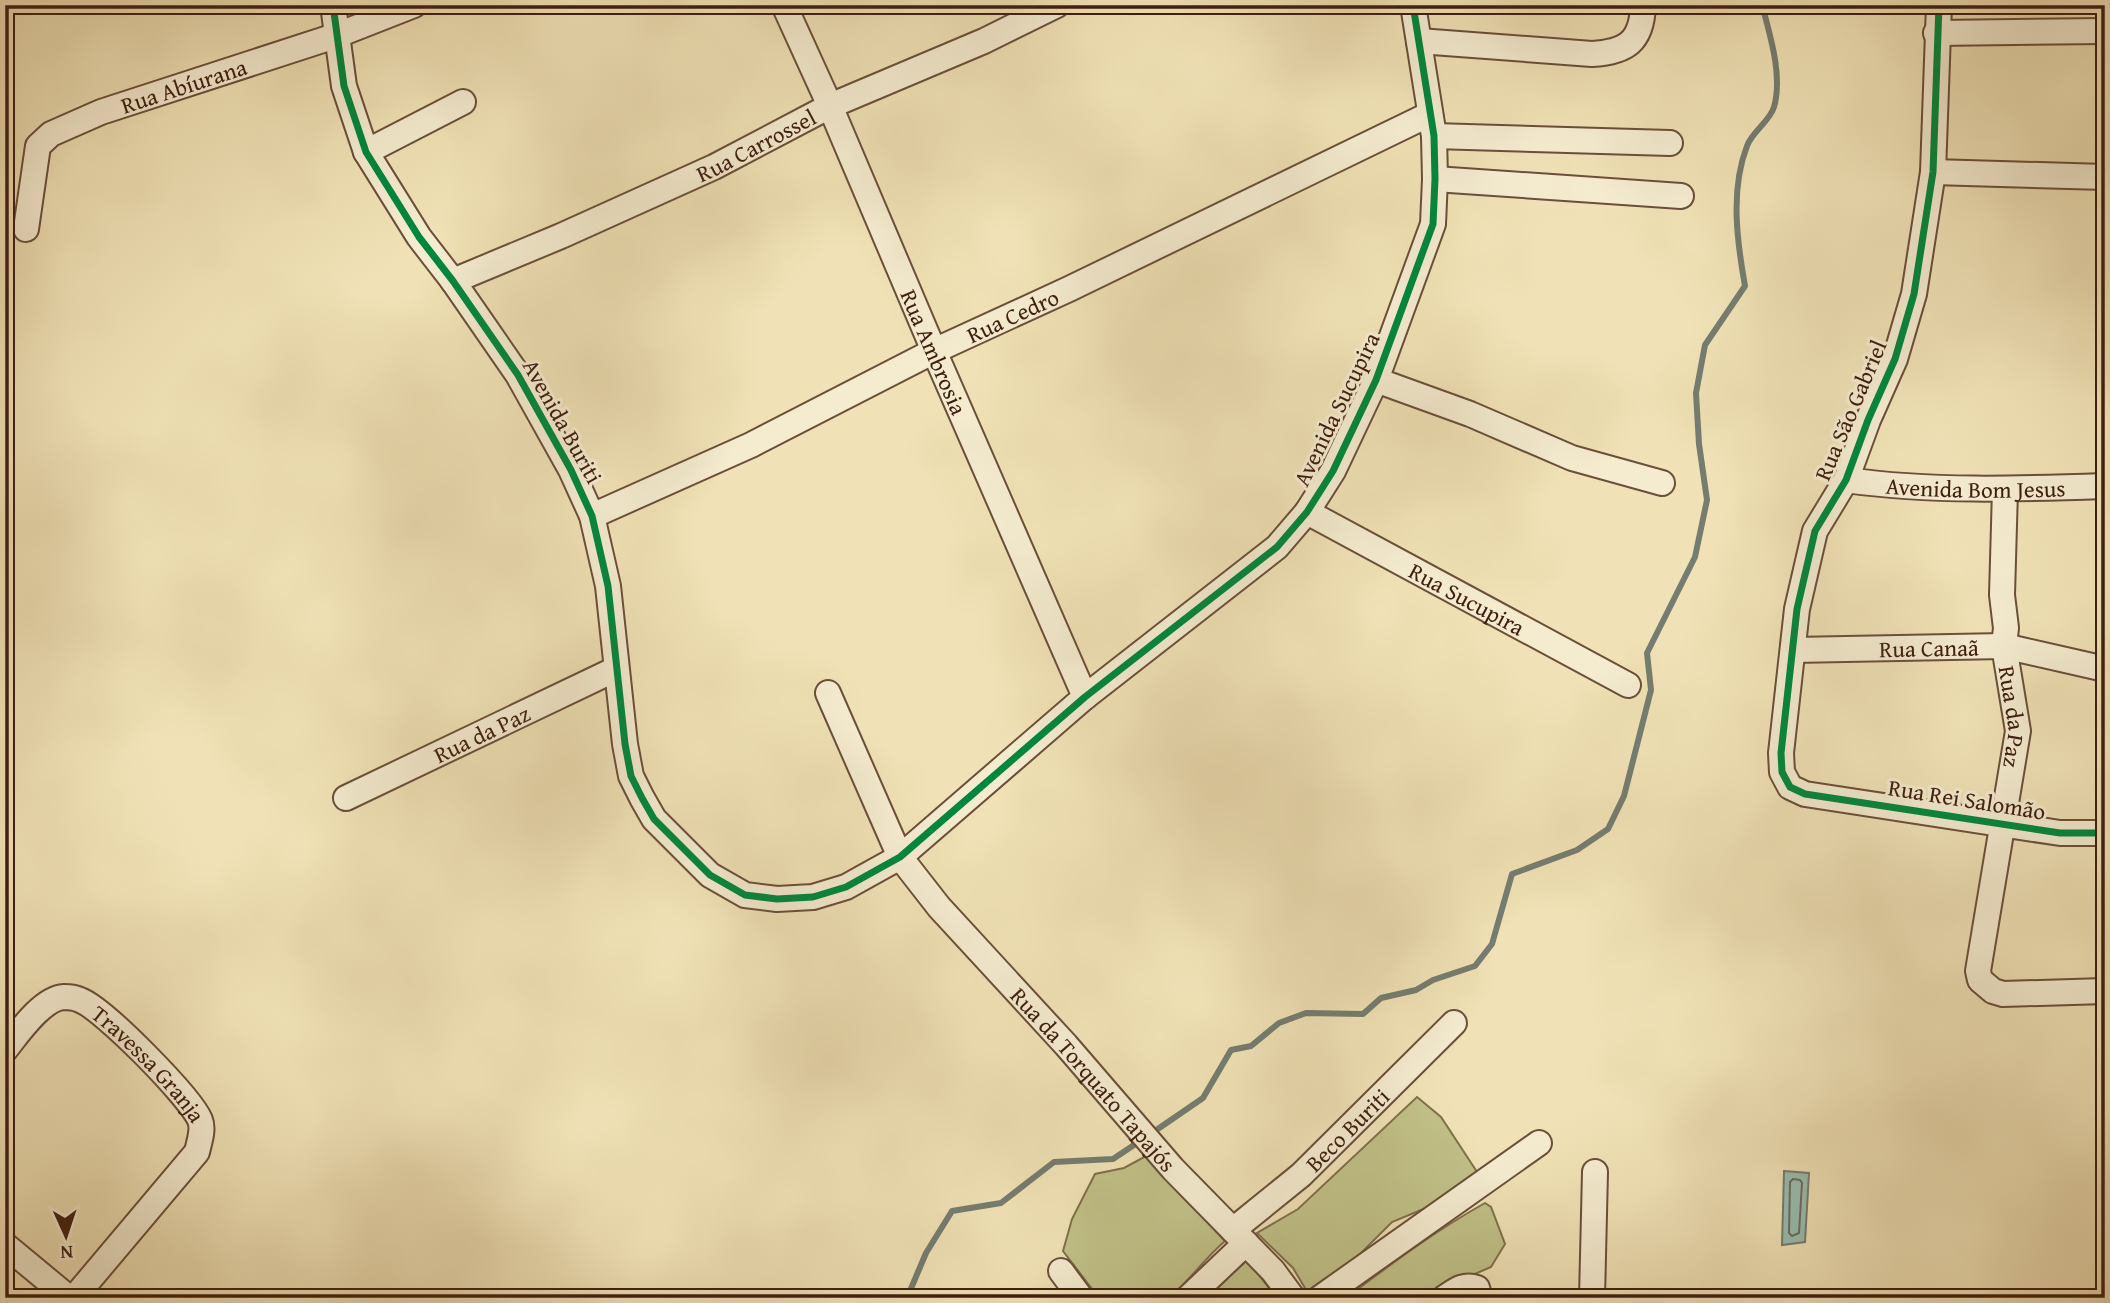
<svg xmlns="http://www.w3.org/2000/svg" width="2110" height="1303" viewBox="0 0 2110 1303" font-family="'Gentium Book Plus',serif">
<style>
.green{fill:#c1c188;stroke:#80704c;stroke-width:2}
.water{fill:#9abdb1;stroke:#757d71;stroke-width:2}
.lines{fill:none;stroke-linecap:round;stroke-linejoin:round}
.shore{stroke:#6c6e60;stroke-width:2}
.stream{stroke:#757d71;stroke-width:6}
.minor-casing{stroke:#6a4f3a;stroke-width:28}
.minor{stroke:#f5ecd0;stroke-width:24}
.cycleway-casing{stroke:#f5ecd0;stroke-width:11}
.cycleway{stroke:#00873e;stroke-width:7}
.labels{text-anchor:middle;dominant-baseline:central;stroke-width:6;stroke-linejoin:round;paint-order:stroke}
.street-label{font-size:23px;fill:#3e1e10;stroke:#f5ecd0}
</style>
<rect width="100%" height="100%" fill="#f0e2b6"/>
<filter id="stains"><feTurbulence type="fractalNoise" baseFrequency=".00286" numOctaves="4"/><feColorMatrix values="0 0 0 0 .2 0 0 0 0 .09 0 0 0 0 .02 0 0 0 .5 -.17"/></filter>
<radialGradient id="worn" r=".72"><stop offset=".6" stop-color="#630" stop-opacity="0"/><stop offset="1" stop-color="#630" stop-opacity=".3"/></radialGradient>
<path class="green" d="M1417 1097 1441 1117 1479 1175 1433 1205 1392 1222 1351 1263 1308 1293 1293 1268 1257 1233 1298 1209Z
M1146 1156 1225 1241C1205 1258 1190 1280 1169 1298H1099L1063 1251 1072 1219 1095 1174 1124 1168Z
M1485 1203 1491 1207 1505 1244 1491 1267 1419 1298H1346C1391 1264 1435 1231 1485 1203Z
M1247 1260 1277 1298H1207Z"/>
<path class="water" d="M1784 1171 1809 1173 1805 1242 1782 1245Z"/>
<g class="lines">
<path class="shore" d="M1793 1179 1800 1180 1802 1183 1799 1233 1792 1236 1789 1233 1790 1182Z"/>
<path class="stream" d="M1149 1135 1203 1098 1231 1050 1251 1046 1279 1023 1306 1013 1363 1014 1381 998 1416 990 1433 980 1475 966 1492 944 1512 874 1577 850 1608 829 1624 796 1651 690 1647 653 1695 557 1707 500 1699 444 1696 393 1705 345 1745 286C1737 241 1730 190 1747 146 1752 132 1770 121 1774 107 1783 76 1770 35 1762 5
M907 1298 926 1253 952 1211 1001 1203 1054 1162 1113 1159 1140 1141"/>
<g class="minor-casing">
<g id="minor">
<path d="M333 5 344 86 366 152 419 237 453 281 518 375 571 470 592 516 608 586 625 744 631 776 642 798 654 819 710 875 745 895 777 899 813 897 846 887 900 857 1085 697 1277 547 1307 512 1333 471 1376 380 1433 224 1435 179 1434 136 1413 5"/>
<path id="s1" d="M784 5 830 106 934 351 1085 697"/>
<path d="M1939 5 1933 172 1914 294 1895 359 1868 420 1846 480 1815 531 1797 609 1781 753 1782 772 1790 787 1805 794 2060 833H2105"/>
<path d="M1936 33 2105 31"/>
<path d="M1419 41 1592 54C1626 52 1642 42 1643 5"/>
<path d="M1434 136 1670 143"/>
<path d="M366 152 463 102"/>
<path d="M1933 172 2105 177"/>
<path d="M1435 179 1681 196"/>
<path id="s2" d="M26 229 38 146 51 134 101 112 335 36 414 5"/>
<path id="s3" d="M453 281 561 236 714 167 830 106 984 41 1057 5"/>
<path d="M1376 380 1470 414 1572 458 1662 483"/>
<path id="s4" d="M1846 480C1932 492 2018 489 2105 486"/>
<path id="s5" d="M2005 490 2002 595 2006 628 2004 646 2018 731 1978 971 1980 980 1993 991 2003 994 2105 991"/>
<path id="s6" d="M1307 512 1628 685"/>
<path id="s7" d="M592 516 751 445 934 351 1069 289 1430 114"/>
<path id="s8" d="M1793 650 2004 646 2105 669"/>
<path id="s9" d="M828 693 900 857 939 907 1066 1045 1173 1169 1273 1271 1293 1298"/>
<path id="s10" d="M346 798 616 669"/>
<path id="s11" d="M5 1050C17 1035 42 998 64 997 68 997 76 998 80 1000 103 1008 191 1098 200 1120 204 1130 199 1142 197 1152L74 1298"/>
<path id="s12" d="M1233 1230 1301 1175 1454 1023"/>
<path d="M5 1245 69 1298"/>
<path d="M1061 1271 1081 1298"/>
<path d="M1188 1298 1246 1243"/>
<path d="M1320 1298 1539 1143"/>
<path d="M1444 1298C1455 1291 1463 1283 1477 1288L1480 1298"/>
<path d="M1592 1298 1595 1172"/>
</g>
</g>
<use href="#minor" class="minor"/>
<g class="cycleway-casing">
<path id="cycleway" d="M333 5 344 86 366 152 419 237 453 281 518 375 571 470 592 516 608 586 625 744 631 776 642 798 654 819 710 875 745 895 777 899 813 897 846 887 900 857 1085 697 1277 547 1307 512 1333 471 1376 380 1433 224 1435 179 1434 136 1413 5
M1939 5 1933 172 1914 294 1895 359 1868 420 1846 480 1815 531 1797 609 1781 753 1782 772 1790 787 1805 794 2060 833H2105"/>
</g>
<use href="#cycleway" class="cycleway"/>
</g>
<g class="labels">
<g class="street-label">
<text stroke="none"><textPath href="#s2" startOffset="243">Rua Abíurana</textPath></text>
<text stroke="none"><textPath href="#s3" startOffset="332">Rua Carrossel</textPath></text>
<text stroke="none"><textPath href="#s7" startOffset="466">Rua Cedro</textPath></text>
<text stroke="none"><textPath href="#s1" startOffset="378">Rua Ambrosia</textPath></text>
<text transform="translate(1336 409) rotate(-64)">Avenida Sucupira</text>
<text transform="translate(1850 410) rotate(-67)">Rua São Gabriel</text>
<text transform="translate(563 421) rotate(61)">Avenida Buriti</text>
<text stroke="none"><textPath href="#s4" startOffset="130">Avenida Bom Jesus</textPath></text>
<text stroke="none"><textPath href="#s6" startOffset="182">Rua Sucupira</textPath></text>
<text stroke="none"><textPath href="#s8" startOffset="136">Rua Canaã</textPath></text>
<text stroke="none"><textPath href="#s5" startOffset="228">Rua da Paz</textPath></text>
<text stroke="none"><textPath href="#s10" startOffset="150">Rua da Paz</textPath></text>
<text transform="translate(1967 799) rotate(9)">Rua Rei Salomão</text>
<text stroke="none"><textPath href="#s11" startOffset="192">Travessa Granja</textPath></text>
<text stroke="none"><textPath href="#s9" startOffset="474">Rua da Torquato Tapajós</textPath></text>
<text stroke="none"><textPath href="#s12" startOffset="152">Beco Buriti</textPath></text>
</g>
</g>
<rect width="2110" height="1303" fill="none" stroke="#f0e2b6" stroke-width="28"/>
<rect x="7" y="7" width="2096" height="1289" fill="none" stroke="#3e1e10" stroke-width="3.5"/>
<rect x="14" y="14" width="2082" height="1275" fill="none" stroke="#3e1e10" stroke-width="2"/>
<g transform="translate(66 1236) rotate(177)" stroke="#f5ecd0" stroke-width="5" paint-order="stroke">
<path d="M0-5L12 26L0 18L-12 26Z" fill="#3e1e10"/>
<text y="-10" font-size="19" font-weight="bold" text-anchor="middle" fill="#3e1e10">N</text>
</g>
<rect width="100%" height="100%" filter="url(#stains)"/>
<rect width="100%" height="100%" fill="url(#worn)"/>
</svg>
